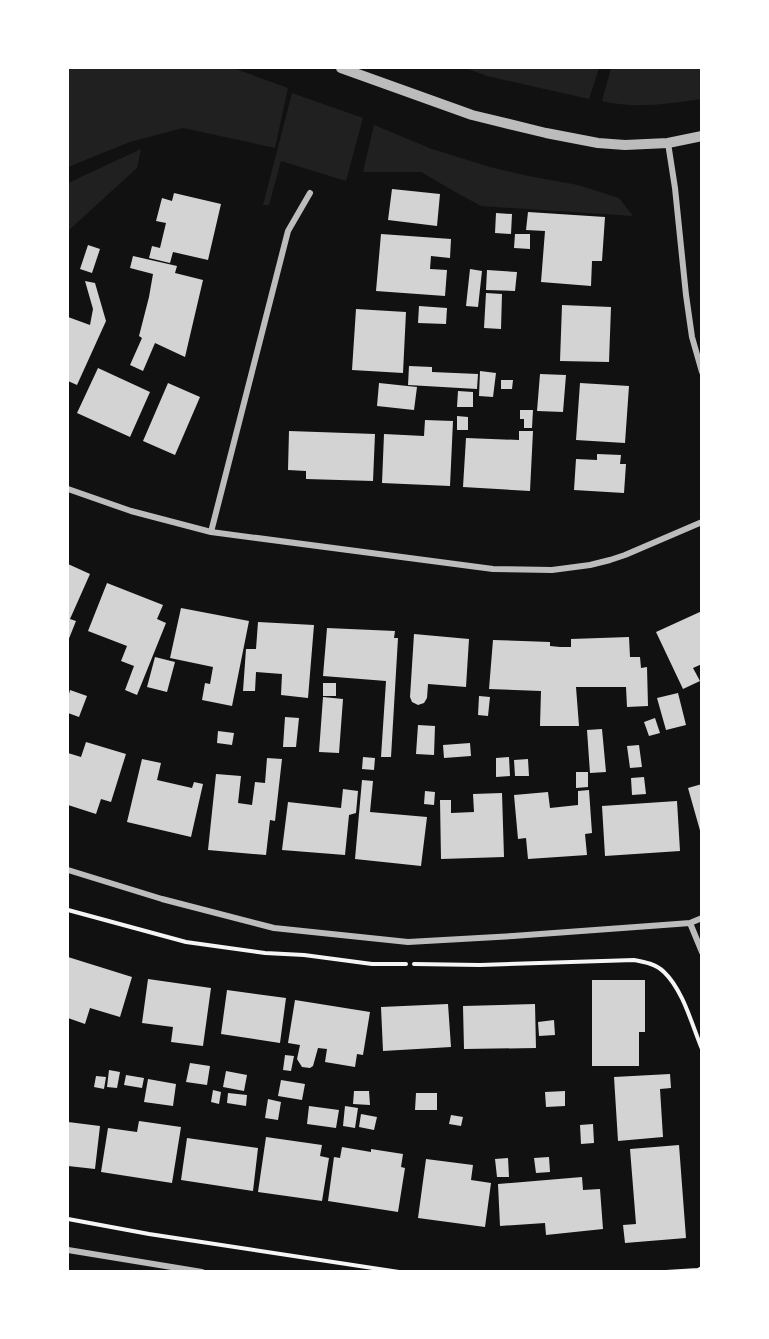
<svg xmlns="http://www.w3.org/2000/svg" width="769" height="1339" viewBox="0 0 769 1339" font-family="'Work Sans',sans-serif">
<style>
.green{fill:#202020}
.building{fill:#d3d3d3}
.lines{fill:none;stroke-linecap:round;stroke-linejoin:round}
.path{stroke:#f5f5f5;stroke-width:4}
.minor{stroke:#bcbcbc;stroke-width:6}
.tertiary{stroke:#bcbcbc;stroke-width:10}
</style>
<rect width="100%" height="100%" fill="#111"/>
<path class="green" d="M68 68H233L288 88 275 148 183 128 130 142 68 167Z
M465 68H599L589 99 487 76Z
M611 68H701V99C667 104 636 109 602 101Z
M292 93 363 118 346 181 281 161 269 205H263Z
M374 125 432 149 490 167 528 176 578 185 619 198 633 216 481 206 457 193 421 172H363Z
M141 149 137 168 68 231V183Z"/>
<path class="building" d="M392 189 440 194 437 226 388 220Z
M174 193 221 204 208 260 173 252 170 263 149 258 152 246 160 248 166 223 156 221 162 198 172 201Z
M528 212 605 217 602 261H592L591 286 541 282 545 231 526 230Z
M496 213 512 214 511 234 495 233Z
M381 234 451 239 450 258 431 256 430 269 447 270 445 296 376 291Z
M515 234H530V249L514 248Z
M88 245 100 249 92 273 80 269Z
M133 256 177 266 175 273 203 280 185 357 155 343 143 371 130 365 142 338 139 336 149 297 153 274 130 268Z
M470 269 482 271 478 307 466 306Z
M487 270 517 272 515 291 486 290Z
M85 281 95 283 106 321 77 385 68 381V317L90 325 93 309Z
M486 293 502 294 501 329 484 328Z
M562 305 611 307 609 362 560 361Z
M419 306 447 308 446 324 418 323Z
M356 309 406 312 403 373 352 370Z
M409 366 432 367V372L478 374 477 389 408 385Z
M98 368 150 392 130 437 77 413Z
M480 371 496 373 493 397 479 396Z
M540 374 566 375 563 412 537 411Z
M501 380H513L512 389H501Z
M168 383 200 397 175 455 143 441Z
M379 383 417 387 414 410 377 406Z
M580 383 629 386 625 443 576 440Z
M458 391 473 392V407H457Z
M520 410H533L532 428H524V419H520Z
M457 416 468 417V430H457Z
M425 420 453 421 450 486 382 483 384 434 424 436Z
M289 431 375 434 373 481 306 479V471L288 470Z
M519 431H533L530 491 463 487 466 438 519 440Z
M597 454 621 455 620 464H626L624 493 574 490 576 459 597 460Z
M68 564 90 574 70 619 76 621 68 641Z
M107 583 163 605 157 619 166 623 137 695 125 690 134 666 121 661 127 646 88 631Z
M181 608 249 621 232 706 202 700 205 683 210 684 213 667 170 658Z
M702 611V664L693 668 700 681 683 689 656 632Z
M258 622 314 625 308 698 281 695 282 674 256 672 255 691H243L246 649H256Z
M327 628 395 631 394 638H398L391 757H381L386 681 323 676Z
M414 634 469 639 466 687 428 684 427 698 424 703 418 705 412 702 410 697Z
M629 637 630 657H640L641 668 647 667 648 706 627 707 626 687H576L579 726H540L541 691 489 689 493 640 550 642V646L560 647H571V639Z
M155 657 175 662 167 692 147 687Z
M323 683H336V696H323Z
M70 690 87 696 79 717 68 713V698Z
M678 693 686 725 666 730 657 698Z
M479 696 490 697 488 716 478 715Z
M323 697 343 699 339 753 319 752Z
M285 717 299 718 296 747H283Z
M655 718 660 733 649 736 644 722Z
M418 725 435 726 434 755 416 754Z
M602 729 606 772 590 773 587 730Z
M218 731 234 733 232 745 217 743Z
M86 742 126 754 111 802 101 799 96 814 68 805V753L81 757Z
M470 743 471 756 444 758 443 745Z
M639 745 642 767 630 768 627 746Z
M363 757 375 758 374 770 362 769Z
M509 757 510 776 496 777V758Z
M267 758 282 759 275 821 270 820 266 855 208 850 216 774 241 776 238 803 252 805 255 782 265 783Z
M142 759 161 763 157 780 192 788 194 782 203 784 191 837 127 822Z
M528 759 529 776H515L514 760Z
M576 772H588V787L576 788Z
M644 777 646 794 632 795 631 778Z
M362 780 373 781 370 812 427 817 421 866 355 859Z
M702 784V834H701L688 788Z
M343 789 358 791 356 813 349 815 345 855 282 850 288 802 341 808Z
M589 790 592 833 585 834 587 855 528 859 526 838 518 839 514 795 548 792 550 808 578 805V791Z
M425 791 435 792 434 805 424 804Z
M502 793 504 857 441 859 440 800H451V813L474 812 473 794Z
M677 801 680 851 605 856 602 806Z
M68 957 132 977 120 1017 90 1008 85 1024 68 1018Z
M148 979 211 988 203 1046 171 1042 173 1027 142 1023Z
M592 980H645V1032H639V1066H592Z
M227 990 286 998 280 1043 221 1034Z
M295 1000 370 1012 363 1055 357 1054 355 1067 325 1062 327 1049 318 1048 313 1066 310 1068 302 1067 297 1059 300 1045 288 1043Z
M448 1004 451 1047 383 1051 381 1007Z
M535 1004 536 1048 464 1049 463 1006Z
M554 1020 555 1035 539 1036 538 1022Z
M285 1055 294 1056 291 1071 283 1070Z
M190 1063 210 1066 207 1085 186 1082Z
M109 1070 120 1072 117 1088 107 1087Z
M226 1071 247 1075 244 1091 223 1087Z
M670 1074 671 1088 660 1089 663 1137 618 1141 614 1077Z
M126 1075 144 1078 142 1088 124 1085Z
M96 1076 106 1077 104 1089 94 1087Z
M148 1079 176 1084 173 1106 144 1102Z
M281 1080 305 1084 302 1100 278 1096Z
M213 1090 221 1092 219 1104 211 1102Z
M354 1091H369L370 1105 353 1104Z
M565 1091V1106L546 1107 545 1092Z
M228 1093 247 1095 246 1106 227 1103Z
M416 1093H437V1110H415Z
M268 1099 281 1102 278 1120 265 1118Z
M309 1106 339 1110 336 1128 307 1124Z
M345 1106 358 1108 355 1128 343 1126Z
M361 1114 377 1117 374 1130 359 1127Z
M451 1115 463 1117 461 1126 449 1124Z
M139 1121 181 1127 172 1183 101 1172 108 1128 137 1132Z
M68 1122 100 1126 95 1169 68 1166Z
M593 1124 594 1143 581 1144 580 1125Z
M266 1137 322 1145 320 1156 329 1158 322 1201 258 1192Z
M187 1138 258 1148 253 1191 181 1180Z
M679 1145 686 1238 625 1243 623 1225 636 1224 630 1149Z
M342 1147 371 1152V1149L403 1154 401 1167 405 1168 398 1212 328 1201 334 1157 340 1158Z
M549 1157 550 1172 536 1173 534 1158Z
M508 1158 509 1177H497L495 1159Z
M426 1159 473 1165 471 1180 491 1183 485 1227 418 1218Z
M582 1177 583 1190 600 1189 603 1229 546 1235 545 1223 500 1226 498 1184Z"/>
<g class="lines">
<path class="path" d="M68 910 186 942 265 953 304 955 372 964H406
M414 964 480 965 634 960C645 962 656 964 664 972 683 990 692 1025 702 1049
M68 1219 149 1234 399 1272
M666 1272 698 1270 702 1268"/>
<path class="minor" d="M668 143 675 188 686 295 692 337 702 372
M68 489 131 511 211 532 493 569 552 570 590 565 610 560 625 555 702 522
M211 532 288 231 310 193
M68 870 162 899 274 928 408 942 513 936 677 924 690 923 702 918
M690 923 702 952
M68 1250 202 1272"/>
<path class="tertiary" d="M341 68 472 115 546 133 598 143 625 145 668 143 702 136"/>
</g>
<rect width="769" height="1339" fill="none" stroke="#ffffff" stroke-width="138"/>
</svg>
